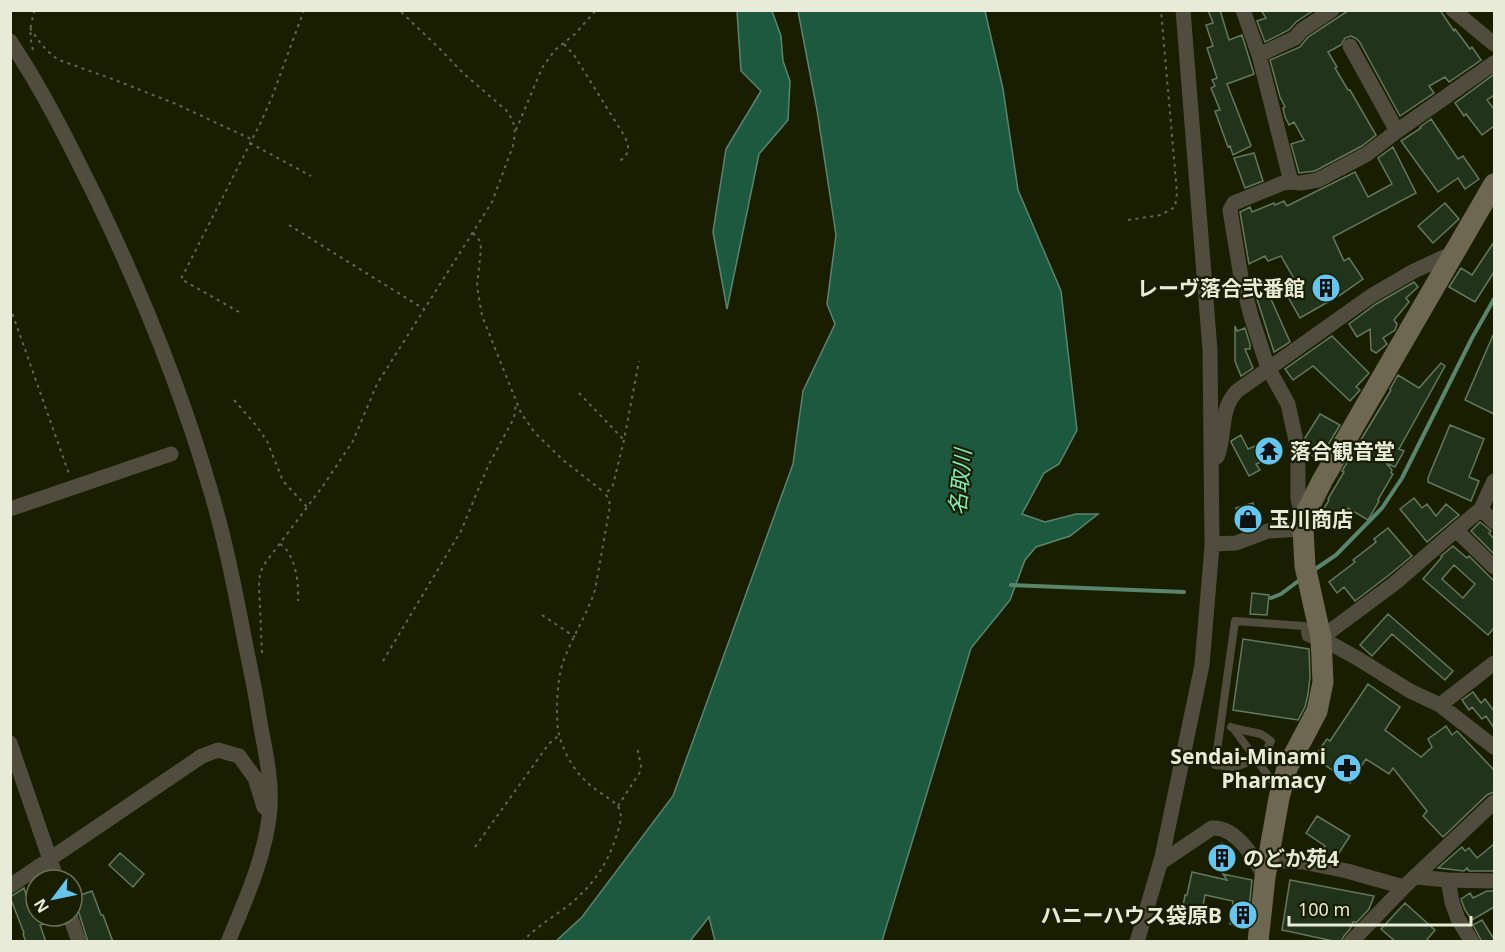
<svg xmlns="http://www.w3.org/2000/svg" width="1505" height="952" viewBox="0 0 1505 952" font-family="'Noto Sans','Noto Sans JP',sans-serif">
<style>
.water{fill:#1d593f;stroke:#5a856d;stroke-width:1.5}
.lines{fill:none;stroke-linecap:round;stroke-linejoin:round}
.stream{stroke:#5a856d;stroke-width:4}
.building{fill:#21341b;stroke:#63795d;stroke-width:1.5;fill-rule:evenodd}
.path{stroke:#64684f;stroke-width:2;stroke-dasharray:3 4.5;stroke-linecap:butt}
.lane{stroke:#504d3f;stroke-width:8}
.street{stroke:#504d3f;stroke-width:15}
.secondary{stroke:#6e6852;stroke-width:21}
.labels{text-anchor:middle;dominant-baseline:central;stroke-width:4.5;stroke-linejoin:round;paint-order:stroke}
.poi-label{font-size:21px;font-weight:bold;fill:#e7ebd8;stroke:#1a1e01;text-anchor:end}
.water-label{font-size:22px;font-style:italic;fill:#81ecb8;stroke:#1a1e01}
</style>
<rect width="100%" height="100%" fill="#1a1e01"/>
<path class="water" d="M737 11H772L781 36 783 61 790 81 788 120 759 154 727 309 713 232 726 149 761 91 741 71Z
M798 11H985L1003 89 1018 190 1061 291 1077 430 1059 464 1044 473 1022 514 1045 522 1076 514H1098L1070 536 1036 547 1025 560 1010 600 971 648 882 941H715L709 917 690 941H556L582 917 673 796 793 464 803 391 835 324 827 304 836 235 817 110Z"/>
<g class="lines">
<path class="stream" d="M1314 570 1336 555 1382 508 1402 478 1472 338 1494 299
M1011 585 1184 592
M1271 598 1281 594 1301 579"/>
</g>
<path class="building" d="M1208 10H1220L1229 40 1242 35 1254 74 1227 84 1251 146 1233 155 1230 146 1228 147 1215 111 1220 110 1211 88 1215 86 1212 80 1217 78 1207 48 1213 46 1206 25 1213 23Z
M1261 10H1310L1311 12 1296 22 1289 30 1265 42 1257 21 1266 18Z
M1349 10H1440L1454 31 1455 29 1470 49 1472 47 1481 60 1449 82 1445 77 1429 86 1434 93 1400 116 1359 41 1355 38 1351 36 1345 38 1341 45 1328 52 1337 67 1335 68 1348 90H1350L1376 135 1362 146 1315 171 1299 173 1291 144 1304 140 1294 122 1289 125 1285 117 1283 108 1285 107 1280 97 1270 60 1300 47 1308 37Z
M1493 75 1494 77V95L1487 100 1494 109V126L1482 135 1466 114 1464 116 1455 103Z
M1431 119 1458 159 1463 156 1479 179 1465 189 1458 178 1438 192 1401 141 1421 128 1420 127Z
M1393 147 1416 193 1333 237 1344 261 1349 258 1363 279 1340 295 1300 318 1280 283 1293 277 1281 256 1268 261 1265 256 1249 264 1240 212 1250 207 1252 212 1274 203 1275 205 1284 201 1287 206 1355 172 1368 197 1392 184 1378 158Z
M1254 153 1263 181 1245 188 1234 158Z
M1445 203 1459 219 1433 243 1418 226Z
M1494 242V272L1475 302 1449 287 1461 268 1472 275Z
M1414 282 1418 287 1406 298 1409 302 1394 320 1397 324 1395 330 1383 338 1387 344 1376 353 1371 350 1370 329 1357 337 1349 324 1376 304Z
M1267 290 1290 342 1274 352 1256 296Z
M1235 326 1237 331 1245 328 1250 344V349H1245L1253 368 1241 376 1235 361Z
M1494 333V414L1465 400Z
M1332 336 1369 373 1356 387 1360 390 1350 401 1313 366 1293 380 1285 369Z
M1441 363 1445 366 1399 449 1404 451 1395 467 1386 463 1392 470 1391 473 1393 474 1378 500 1379 501 1368 520 1348 508 1343 516 1326 526 1320 515 1329 500 1328 499 1344 472 1342 471 1391 390 1390 389 1398 375 1419 388Z
M1320 414 1340 425 1319 460 1308 453 1305 438Z
M1450 425 1484 439 1469 477 1479 481 1471 501 1428 482V478Z
M1241 435 1248 449 1275 438 1280 454 1256 464 1260 470 1249 476 1231 442V441Z
M1414 498 1422 508 1427 504 1436 516 1446 504 1459 515 1427 542 1400 509Z
M1253 503 1259 524 1243 530 1236 508Z
M1480 522 1491 531 1489 533 1494 539V554L1471 531Z
M1388 528 1412 556 1389 575 1355 601 1344 587 1337 593 1329 582 1355 562 1353 560 1376 542 1374 539Z
M1453 546 1467 558 1469 556 1494 581V628L1488 635 1423 579 1442 557 1441 556ZM1454 565 1475 584 1463 598 1442 579Z
M1252 593 1269 595 1267 615 1250 614Z
M1388 614 1453 671 1445 680 1392 634 1372 656 1360 645Z
M1243 639 1309 649 1310 677 1308 694 1305 707 1298 720 1233 710Z
M1368 684 1400 707 1385 730 1421 757 1432 747 1428 739 1446 726 1452 735 1457 731 1494 770V792L1487 795 1443 837 1423 816 1427 811 1393 768 1389 774 1366 759 1350 783 1314 757 1327 739 1330 741Z
M1473 692 1481 703 1485 699 1494 711V728L1486 716 1482 719 1472 707 1469 710 1462 700Z
M1317 816 1350 836 1335 859 1319 855 1325 846 1306 833Z
M1222 843 1234 863 1221 871 1210 852Z
M1494 844V871H1469L1467 868 1464 871 1438 868 1462 847 1465 851 1469 848 1477 858Z
M120 853 144 874 133 887 109 865Z
M1192 872 1227 880 1223 874 1252 880 1247 927 1230 924 1233 901 1205 895 1200 921 1181 918 1185 895H1187Z
M1290 880 1374 896 1369 909 1357 922H1353L1350 929 1344 936 1341 942H1338L1282 930Z
M24 888 30 907 36 905V916H41L44 924 40 925 46 942H26L23 934 24 933 10 897Z
M92 891 101 915H103L113 942H88L79 913 72 898Z
M1487 891H1494V907L1472 920 1465 910 1461 899 1470 893 1473 898Z
M1405 903 1435 930 1425 942H1396L1381 929Z
M1482 920 1494 939V942H1482L1473 925Z"/>
<g class="lines">
<path class="path" d="M30 28C38 40 46 52 59 60L115 80 176 104 251 139
M564 44 574 55 625 137C631 151 628 155 617 163
M33 50C29 35 30 25 35 10
M10 86 11 85
M516 130 542 68 555 50 575 34 596 10
M250 143 311 176
M1128 220 1161 215 1175 207 1177 193 1161 10
M289 225 424 309
M473 233 480 241 481 249 477 286 482 316 521 413 535 433 563 460 605 493
M10 307 69 474
M239 312 181 279 261 122 272 97 304 10
M579 393 624 440
M234 400 255 424 267 441 283 481 307 507
M280 544C296 554 299 585 298 601
M542 615 575 637
M262 653 259 585 260 574 263 566 323 486 353 441 377 384 492 202 513 146 515 133 513 121 506 110 463 73 440 49 399 10
M383 661 461 531 488 466 514 418 516 403
M618 806 640 772 641 766 637 747
M475 847 548 745 554 739 560 735
M522 942C536 927 553 917 569 905 594 884 607 865 617 834 620 825 624 812 616 804 608 797 598 792 590 785 574 772 562 750 558 730 556 711 557 680 563 662 572 637 587 615 595 590L610 506 609 500 605 493 611 489 613 485 624 440 639 361"/>
<path class="lane" d="M1231 727 1233 728 1278 789
M1233 728 1261 734 1271 741 1263 757 1235 767 1215 765 1235 621 1304 626 1306 637 1320 643"/>
<path class="street" d="M1243 10 1259 55 1291 182 1301 183 1318 180 1367 154 1397 131 1494 63
M1453 10 1494 44
M10 41C44 92 71 147 98 202 143 296 182 392 211 492 226 543 236 595 246 647 252 674 257 701 261 728 266 754 272 782 270 809 266 855 246 899 228 942
M1350 46 1397 131
M1259 55 1295 38 1302 30 1332 10
M1291 182 1283 183 1234 203 1230 210 1241 277 1251 316 1268 368 1288 404 1298 450V499L1303 519
M1217 457C1226 435 1219 409 1237 391L1371 296 1414 271 1455 252
M10 509 171 454
M1481 509 1494 481
M1494 522 1481 509 1456 530 1395 583 1321 638 1357 658 1410 691 1440 705 1494 747
M1456 530 1494 567
M1212 544 1236 543 1268 531 1303 529
M1440 705 1494 663
M10 743 57 880
M1268 860 1303 862 1347 871 1404 887
M1160 863 1212 828C1236 826 1254 858 1265 877
M1416 877 1448 880 1494 881
M1448 880 1452 902 1458 919 1472 942
M10 886 202 756 218 750 239 756 255 778 264 807 268 810
M70 916 79 942
M1137 942 1162 857 1202 665 1212 546 1210 350 1183 10
M1351 942 1404 887 1494 802"/>
<path class="secondary" d="M1258 942 1265 877 1279 798 1287 768 1317 711 1323 682 1321 638 1305 566 1303 529V519L1322 481 1494 184"/>
</g>
<defs>
<g id="building-disc" transform="scale(1.5)"><circle r="9.5" fill="#64c5ee" stroke="#1a1e01"/><path d="M-4-6H4V6H1V3H-1V6H-4ZM-2.5-4.3h1.7v1.8h-1.7ZM.8-4.3h1.7v1.8H.8ZM-2.5-1h1.7V.8h-1.7ZM.8-1h1.7V.8H.8Z" fill="#111"/></g>
<g id="temple-disc" transform="scale(1.5)"><circle r="9.5" fill="#64c5ee" stroke="#1a1e01"/><path d="M0-6L5-2H3V0L6.5 2.5H4V6H1.5V3h-3V6H-4V2.5H-6.5L-3 0V-2H-5Z" fill="#111"/></g>
<g id="shop-disc" transform="scale(1.5)"><circle r="9.5" fill="#64c5ee" stroke="#1a1e01"/><path d="M-5-2.5h2.3a2.7 3.5 0 0 1 5.4 0H5L5.5 6h-11ZM-1.5-2.5h3a1.5 2.3 0 0 0-3 0Z" fill="#111"/></g>
<g id="pharmacy-disc" transform="scale(1.5)"><circle r="9.5" fill="#64c5ee" stroke="#1a1e01"/><path d="M-2-6h4v4h4v4h-4v4h-4v-4h-4v-4h4Z" fill="#111"/></g>
</defs>
<g fill-rule="evenodd">
<use href="#building-disc" x="1326" y="288"/>
<use href="#temple-disc" x="1269" y="451"/>
<use href="#shop-disc" x="1248" y="519"/>
<use href="#pharmacy-disc" x="1347" y="768"/>
<use href="#building-disc" x="1222" y="858"/>
<use href="#building-disc" x="1243" y="915"/>
</g>
<g class="labels">
<g class="poi-label">
<text x="1305" y="288">レーヴ落合弐番館</text>
<text x="1290" y="451" text-anchor="start">落合観音堂</text>
<text x="1269" y="519" text-anchor="start">玉川商店</text>
<text x="1326" y="756">Sendai-Minami<tspan x="1326" dy="24">Pharmacy</tspan></text>
<text x="1243" y="858" text-anchor="start">のどか苑4</text>
<text x="1222" y="915">ハニーハウス袋原B</text>
</g>
<g class="water-label">
<text transform="translate(959 482) rotate(-85)">名取川</text>
</g>
</g>
<rect width="1505" height="952" fill="none" stroke="#e7ebd8" stroke-width="24"/>
<g transform="translate(54 898) rotate(238)"><circle r="28" fill="#1a1e01" stroke="#6c7057" stroke-width="1.5"/>
<path d="M0-4.5L10 22L0 15L-10 22Z" fill="#64c5ee"/>
<text y="-9" font-size="16" font-weight="bold" text-anchor="middle" fill="#e7ebd8">N</text>
</g>
<path d="M1289 916v9h182v-9" fill="none" stroke="#e7ebd8" stroke-width="3"/>
<text x="1298" y="916" font-size="18" fill="#e7ebd8" stroke="#1a1e01" stroke-width="4.5" paint-order="stroke">100 m</text>
</svg>
